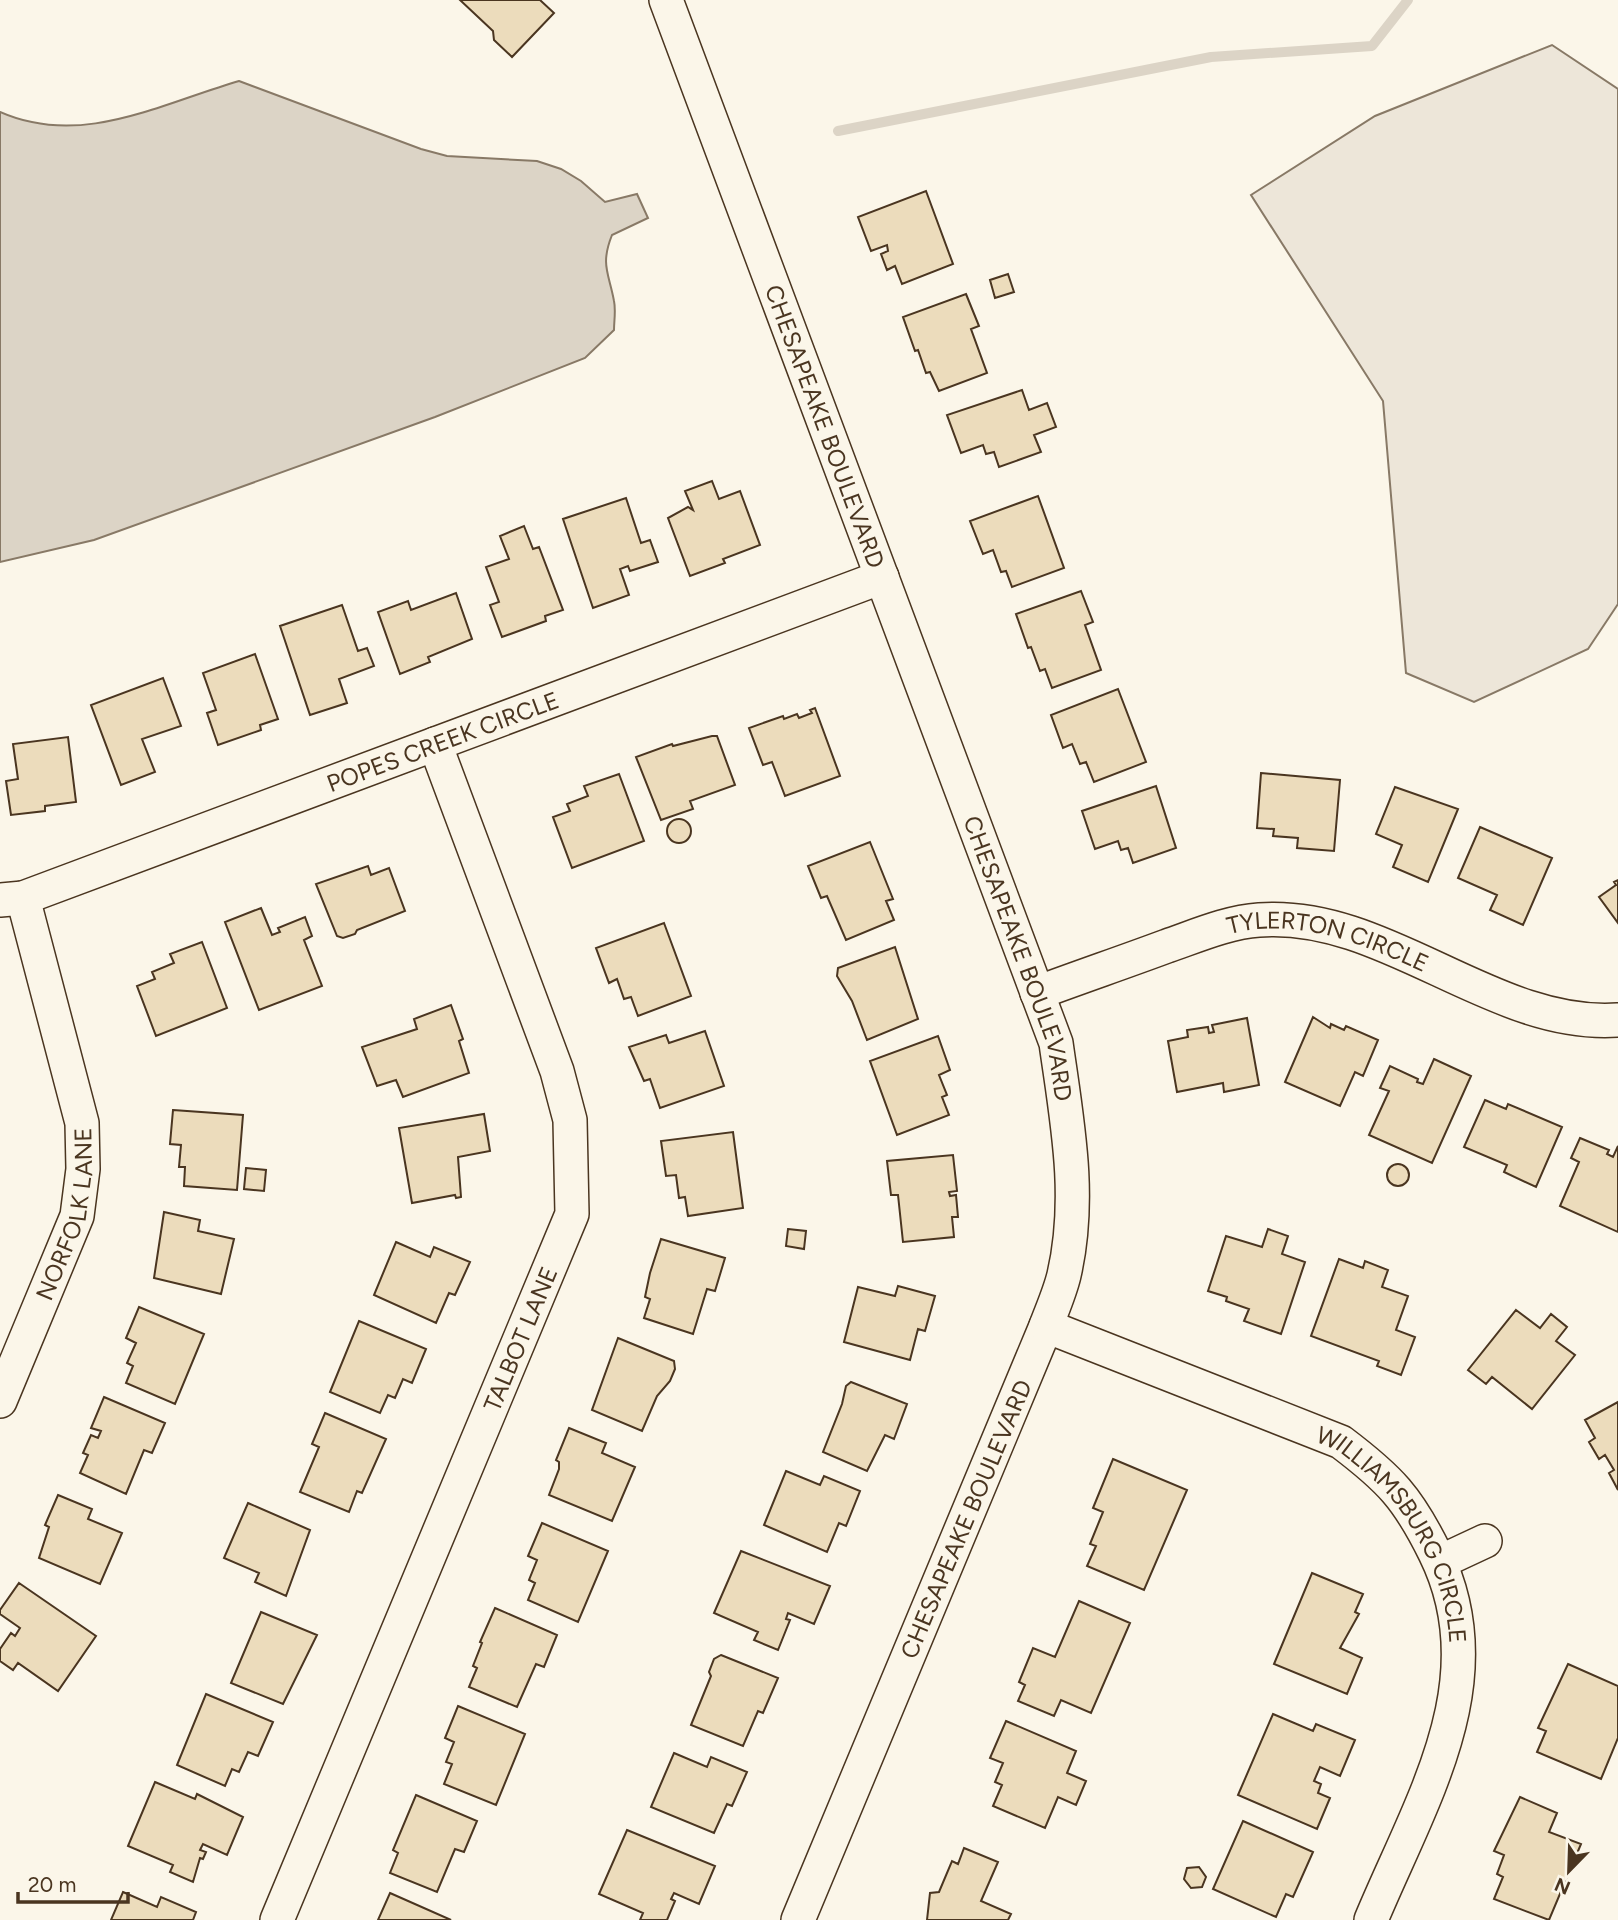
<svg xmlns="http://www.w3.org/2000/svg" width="1618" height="1920" viewBox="0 0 1618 1920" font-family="Figtree,sans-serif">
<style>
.green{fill:#ede6d9;stroke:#887966;stroke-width:2}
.water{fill:#dcd4c6;stroke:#887966;stroke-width:2}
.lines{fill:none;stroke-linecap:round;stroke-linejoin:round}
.stream{stroke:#dcd4c6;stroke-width:10}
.building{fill:#ecdcbc;stroke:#4a3520;stroke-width:2}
.minor-casing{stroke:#4a3520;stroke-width:36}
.minor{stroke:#fbf6e9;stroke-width:33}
.labels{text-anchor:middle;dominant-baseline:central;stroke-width:5;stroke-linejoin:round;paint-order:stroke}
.street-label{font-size:24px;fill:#4a3520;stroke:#fbf6e9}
</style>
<rect width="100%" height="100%" fill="#fbf6e9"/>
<path class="green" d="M1552 45 1618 89V604L1588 649 1474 702 1406 673 1383 401 1251 195 1375 116Z"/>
<path class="water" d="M239 81 421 149 447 156 537 161 561 169 581 181 605 202 637 194 648 218 612 235C600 265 609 273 614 301 616 310 614 321 614 330L585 358 435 417 94 540 0 562V112C81 148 160 104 239 81Z"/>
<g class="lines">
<path class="stream" d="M838 131 1211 57 1372 46 1408 0"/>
</g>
<path class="building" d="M460 0H540L554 13 512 57 494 40 493 31Z
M926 191 953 264 902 284 895 266 887 270 881 254 888 251 887 245 871 251 858 217Z
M1008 274 1014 292 995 298 990 280Z
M966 294 979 326 971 329 987 373 939 391 930 372 926 373 918 350 915 351 903 317Z
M1022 390 1029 410 1047 403 1056 427 1034 435 1041 452 999 467 994 452 986 454 983 445 961 453 947 415Z
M712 481 719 499 740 491 760 545 723 559 725 563 690 576 668 518 688 507 693 510 685 491Z
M1038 496 1064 568 1012 587 1006 571 1001 572 993 550 983 554 970 521Z
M626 498 641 543 650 540 658 562 630 571 628 566 620 569 629 595 593 608 563 519Z
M524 526 533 549 539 547 563 610 545 616 546 621 502 637 490 605 499 602 486 567 509 559 500 536Z
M1081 591 1093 622 1085 625 1101 670 1052 688 1045 669 1040 671 1031 647 1028 648 1016 614Z
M456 593 472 639 428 657 430 662 400 674 378 612 408 601 411 610Z
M342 605 358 651 367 648 374 666 339 679 347 703 310 715 280 626Z
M255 654 278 719 260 725 261 730 218 745 207 713 216 710 203 673Z
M163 678 181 726 142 739 155 772 121 785 91 705Z
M1118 689 1146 762 1094 782 1086 762 1080 764 1072 744 1063 748 1051 715Z
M815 708 840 776 785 796 772 762 763 765 749 728 783 716 784 719 797 714 799 718 812 713 810 710Z
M712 736H717L735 785 690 801 693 809 661 820 636 757 672 744 673 746Z
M68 737 76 802 45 806V811L11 815 6 781 18 779 13 744Z
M1261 773 1340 780 1334 851 1297 848 1298 838 1273 836 1274 829 1257 828Z
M619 774 644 841 572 868 553 817 570 811 567 804 588 796 584 786Z
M1156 786 1176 848 1133 863 1128 848 1121 850 1118 841 1095 849 1082 811Z
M1395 787 1458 809 1428 882 1393 867 1402 845 1376 834Z
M667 831a12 12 0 1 1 24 0a12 12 0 1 1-24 0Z
M1480 827 1552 858 1523 925 1490 910 1497 895 1458 878Z
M870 842 893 899 886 901 894 920 846 940 827 896 821 898 808 866Z
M368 866 371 875 389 868 405 911 357 930 355 934 343 938 337 936 316 884Z
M1618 880V923L1599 897 1616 885 1614 882Z
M261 908 272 935 280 932 278 928 305 917 312 936 304 940 322 986 259 1010 225 922Z
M664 923 691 996 638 1016 631 997 624 999 617 979 609 983 596 948Z
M202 942 227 1008 156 1036 137 986 155 979 152 972 174 963 170 954Z
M895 947 918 1019 867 1040 852 1001 837 976 838 968Z
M451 1005 463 1039 459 1041 469 1073 403 1097 396 1080 377 1086 362 1047 417 1029 414 1019Z
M1313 1017 1330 1028 1331 1024 1344 1030 1346 1026 1378 1040 1363 1076 1355 1072 1340 1106 1285 1082Z
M1247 1018 1259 1085 1224 1092 1223 1083 1177 1092 1168 1041 1188 1037 1187 1030 1208 1027 1209 1033 1214 1032 1212 1025Z
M705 1031 724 1086 660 1108 650 1079 644 1081 629 1047 666 1035 669 1043Z
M938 1036 950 1070 939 1075 947 1095 942 1097 949 1115 897 1135 870 1061Z
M1434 1059 1471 1076 1432 1163 1369 1135 1389 1091 1380 1088 1390 1066 1418 1079 1417 1082 1423 1084Z
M1485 1100 1506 1109 1508 1104 1562 1127 1536 1187 1504 1172 1507 1165 1464 1147Z
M173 1110 243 1115 237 1190 184 1186 185 1167H179L181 1145 170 1144Z
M484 1114 490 1151 458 1157 461 1197 456 1198 455 1195 412 1203 399 1128Z
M733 1132 743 1208 688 1216 685 1197 679 1198 676 1175 666 1176 661 1141Z
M1580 1138 1609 1150 1607 1154 1613 1157 1618 1146V1232L1560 1206 1579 1162 1571 1158Z
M953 1155 957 1191 949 1192 950 1196 956 1195 958 1217H952L954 1237 903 1242 898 1195H891L887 1161Z
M1387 1175a11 11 0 1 1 22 0a11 11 0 1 1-22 0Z
M246 1168 266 1170 264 1191 244 1189Z
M164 1212 200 1220 198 1231 234 1239 221 1294 154 1278Z
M788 1229 806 1231 804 1249 786 1246Z
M1268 1229 1288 1236 1282 1254 1305 1262 1281 1334 1244 1321 1249 1309 1226 1301 1227 1297 1208 1291 1226 1236 1262 1247Z
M661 1239 725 1258 715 1291 707 1289 693 1334 644 1318 650 1299 645 1297 650 1273Z
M396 1242 430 1257 434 1247 470 1262 455 1295 449 1293 436 1323 374 1295Z
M1339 1259 1363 1268 1365 1261 1388 1270 1382 1287 1408 1296 1396 1330 1415 1337 1401 1375 1377 1366 1379 1361 1311 1336Z
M898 1286 935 1296 925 1331 918 1329 910 1360 844 1342 858 1287 895 1296Z
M139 1307 204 1334 175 1404 126 1383 133 1366 127 1363 136 1343 126 1338Z
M1516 1310 1540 1328 1551 1314 1567 1327 1556 1341 1575 1355 1532 1409 1492 1377 1486 1384 1468 1370Z
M359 1321 426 1349 412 1383 403 1379 395 1398 388 1395 380 1413 330 1392Z
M618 1338 674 1361 675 1369 670 1381 657 1396 642 1431 592 1410Z
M851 1382 907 1404 894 1439 885 1435 867 1471 823 1452 842 1404 846 1386Z
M104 1397 165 1423 152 1453 144 1450 126 1494 80 1473 88 1455 83 1453 91 1435 98 1438 101 1431 91 1428Z
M1618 1402V1490L1609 1473 1614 1470 1605 1455 1599 1459 1589 1442 1595 1438 1585 1420Z
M325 1413 386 1439 362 1493 357 1491 349 1512 300 1492 319 1447 312 1444Z
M569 1428 606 1443 602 1453 635 1467 612 1521 549 1495 559 1469V1462L556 1460Z
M1113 1459 1187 1490 1144 1590 1087 1566 1096 1546 1090 1544 1103 1512 1093 1508Z
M786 1471 820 1485 824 1476 860 1491 846 1526 839 1523 827 1552 764 1525Z
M58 1495 92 1509 88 1519 122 1533 100 1584 39 1558 49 1527 45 1525Z
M248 1503 310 1530 286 1596 255 1582 259 1573 224 1558Z
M542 1523 608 1551 578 1622 528 1600 535 1583 529 1580 537 1560 528 1556Z
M741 1551 830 1586 814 1624 788 1613 786 1619 790 1620 778 1650 754 1640 758 1632 714 1613Z
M1312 1573 1363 1594 1355 1612 1359 1614 1340 1648 1362 1658 1347 1694 1274 1664Z
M19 1583 96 1636 58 1691 18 1663 13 1670 0 1661V1649L11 1633 15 1636 20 1628 0 1614V1610Z
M1079 1601 1130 1623 1091 1713 1061 1700 1054 1716 1018 1701 1025 1685 1019 1682 1033 1648 1055 1657Z
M495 1608 557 1635 544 1667 536 1664 517 1707 469 1687 477 1668 473 1666 482 1643 480 1642Z
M261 1612 317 1635 283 1704 231 1683Z
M721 1655 778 1678 763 1713 758 1711 743 1746 691 1725 711 1676 709 1672 714 1659Z
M1568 1664 1618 1686V1738L1601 1779 1537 1752 1546 1731 1538 1728Z
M206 1694 273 1722 258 1756 248 1752 239 1772 232 1769 225 1786 177 1765Z
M458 1706 525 1734 496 1805 444 1784 452 1764 446 1762 454 1742 445 1738Z
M1273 1714 1313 1731 1316 1724 1355 1740 1340 1776 1320 1767 1314 1781 1321 1784 1318 1793 1330 1798 1317 1829 1238 1795Z
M1006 1721 1076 1751 1067 1773 1086 1781 1076 1805 1058 1797 1045 1828 993 1806 1002 1785 995 1782 1003 1763 990 1758Z
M674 1753 707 1767 711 1757 747 1772 732 1806 727 1804 714 1833 651 1807Z
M155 1782 195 1799 197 1794 243 1817 227 1855 203 1844 200 1850 206 1852 203 1859 200 1858 193 1882 170 1872 173 1865 128 1846Z
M416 1795 477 1821 464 1852 455 1849 437 1892 390 1873 398 1853 393 1850Z
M1520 1797 1557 1813 1549 1832 1581 1844 1549 1920 1494 1899 1503 1877 1497 1874 1504 1855 1494 1851Z
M1243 1821 1313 1852 1293 1897 1286 1894 1276 1917 1213 1889Z
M627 1830 715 1866 699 1904 674 1893 671 1899 675 1901 667 1920H640L643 1913 599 1894Z
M964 1848 998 1862 981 1901 1011 1914 1008 1920H927L930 1893 939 1892 952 1861 958 1864Z
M1199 1867 1206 1877 1202 1887 1191 1888 1184 1879 1187 1868Z
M123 1892 157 1907 161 1897 196 1912 193 1920H111Z
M390 1893 451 1920H378Z"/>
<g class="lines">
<g class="minor-casing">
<g id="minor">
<path id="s1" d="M666 0 1056 1043C1067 1121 1082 1197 1064 1275 1060 1292 1052 1310 1046 1326L798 1920"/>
<path id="s2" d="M0 900 23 898 882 577"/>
<path id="s3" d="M1037 993C1080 977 1124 962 1167 946 1196 936 1228 922 1259 920 1385 910 1493 1029 1618 1020"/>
<path id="s4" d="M1046 1326 1341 1442C1390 1479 1408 1498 1435 1553 1498 1680 1420 1802 1371 1920"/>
<path id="s5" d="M0 1401 77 1216 83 1169 82 1123 23 898"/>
<path d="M1440 1562 1485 1541"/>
<path id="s6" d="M277 1920 572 1214 570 1120 557 1071 435 744"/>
</g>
</g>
<use href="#minor" class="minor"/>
</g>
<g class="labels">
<g class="street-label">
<text stroke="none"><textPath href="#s1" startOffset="455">CHESAPEAKE BOULEVARD</textPath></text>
<text stroke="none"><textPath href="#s2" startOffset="471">POPES CREEK CIRCLE</textPath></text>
<text stroke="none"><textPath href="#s3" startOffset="306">TYLERTON CIRCLE</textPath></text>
<text stroke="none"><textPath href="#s1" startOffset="1022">CHESAPEAKE BOULEVARD</textPath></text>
<text stroke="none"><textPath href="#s5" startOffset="200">NORFOLK LANE</textPath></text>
<text stroke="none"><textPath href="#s6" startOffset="630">TALBOT LANE</textPath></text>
<text transform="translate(966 1519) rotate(-67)">CHESAPEAKE BOULEVARD</text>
<text stroke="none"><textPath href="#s4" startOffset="425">WILLIAMSBURG CIRCLE</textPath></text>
</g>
</g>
<g transform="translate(1569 1871) rotate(203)" stroke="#fbf6e9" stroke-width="5" paint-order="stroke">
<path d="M0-5L12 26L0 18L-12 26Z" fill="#4a3520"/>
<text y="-10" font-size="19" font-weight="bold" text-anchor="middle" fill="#4a3520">N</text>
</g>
<path d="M18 1892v10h110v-10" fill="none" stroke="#4a3520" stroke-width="3.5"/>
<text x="28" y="1892" font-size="21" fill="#4a3520" stroke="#fbf6e9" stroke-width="5" paint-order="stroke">20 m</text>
</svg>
